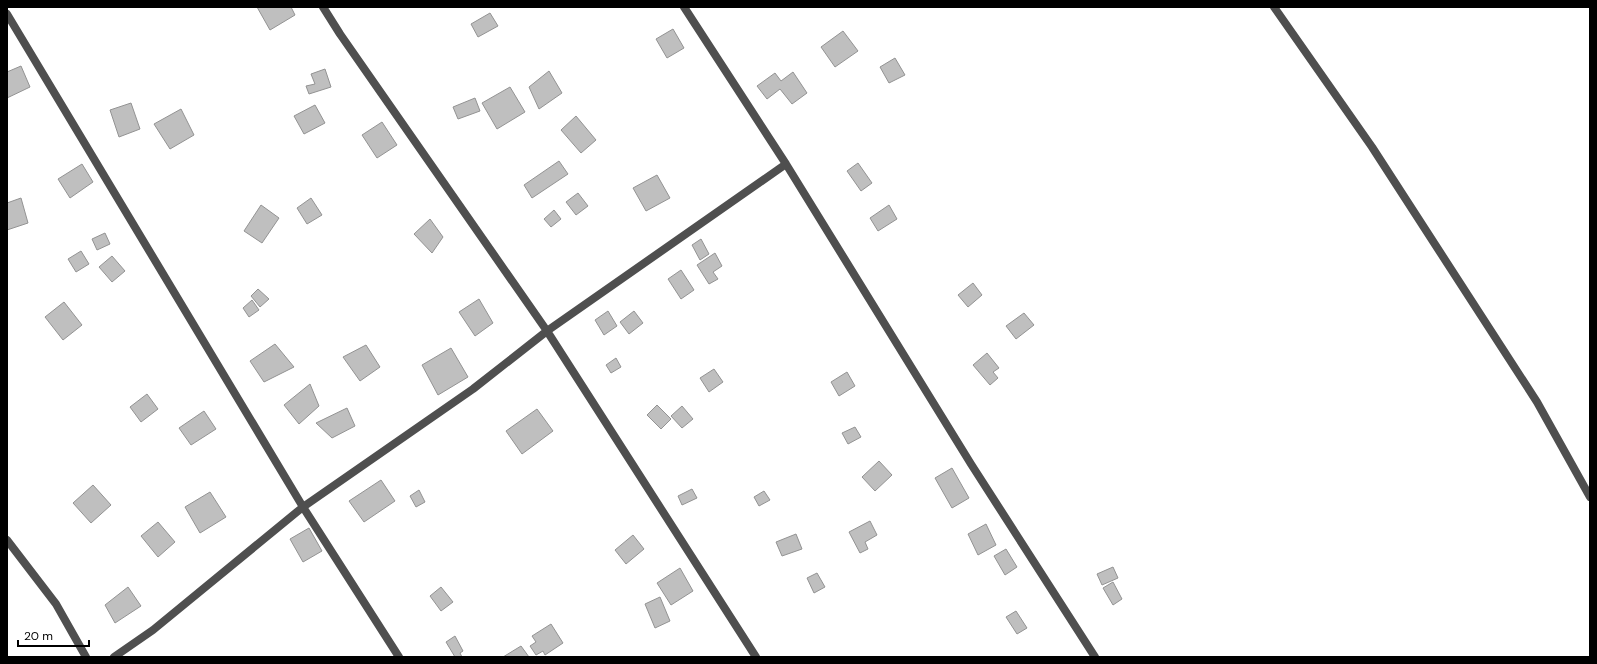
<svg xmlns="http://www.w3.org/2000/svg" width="1597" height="664" viewBox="0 0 1597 664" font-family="'DM Sans',sans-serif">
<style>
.building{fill:#bfbfbf;stroke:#939393}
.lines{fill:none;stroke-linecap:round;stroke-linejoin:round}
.minor{stroke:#4f4f4f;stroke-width:8}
</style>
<rect width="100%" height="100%" fill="#fff"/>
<path class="building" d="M257 7H291L295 15 270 30Z
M490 13 498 26 478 37 471 24Z
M673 29 684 48 667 58 656 39Z
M843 31 858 51 835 67 821 47Z
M895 58 905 75 889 83 880 67Z
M21 66 30 87 7 98V72Z
M325 69 331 87 309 94 306 86 315 84 311 74Z
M549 71 562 93 539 109 529 87Z
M793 72 807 93 792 104 780 89 767 99 757 86 775 73 781 81Z
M510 87 525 112 497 129 482 103Z
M475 98 480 111 458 119 453 107Z
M131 103 140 129 119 137 110 110Z
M315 105 325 123 304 134 294 116Z
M181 109 194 135 170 149 154 124Z
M576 116 596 140 581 153 561 130Z
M382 122 397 145 377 158 362 135Z
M559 161 568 174 532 198 524 185Z
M858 163 872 183 861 191 847 171Z
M82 164 93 182 70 198 58 179Z
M657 175 670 198 646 211 633 188Z
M578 193 588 206 576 215 566 202Z
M21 198 28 223 7 230V203Z
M311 198 322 215 307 224 297 208Z
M261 205 279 218 262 243 244 231Z
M889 205 897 219 878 231 870 218Z
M554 210 561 219 551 227 544 219Z
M430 219 443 237 432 253 414 234Z
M105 233 110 244 97 250 92 239Z
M701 239 709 254 700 260 692 245Z
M81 251 89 264 76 272 68 259Z
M715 253 722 266 713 272 718 279 709 284 697 265Z
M112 256 125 271 112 282 99 267Z
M681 270 694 290 681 299 668 279Z
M973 283 982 295 968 307 958 295Z
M258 289 269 299 260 307 251 296Z
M479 299 493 323 475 336 459 312Z
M252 300 259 310 249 317 243 308Z
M64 302 82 325 63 340 45 317Z
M608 311 617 326 604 335 595 320Z
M634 311 643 323 629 334 620 322Z
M1024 313 1034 325 1016 339 1006 326Z
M275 344 294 367 264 382 250 361Z
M366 345 380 367 360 381 343 357Z
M451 348 468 377 438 395 422 365Z
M987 353 999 368 993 372 998 378 990 385 973 365Z
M616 358 621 367 611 373 606 365Z
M714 369 723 382 709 392 700 378Z
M847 372 855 386 839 396 831 382Z
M310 384 319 406 299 424 284 405Z
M147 394 158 409 141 422 130 407Z
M657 405 671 419 661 429 647 415Z
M682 406 693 419 682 428 671 416Z
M347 408 355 426 332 438 316 423Z
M537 409 553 431 522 454 506 431Z
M204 411 216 429 191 445 179 428Z
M855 427 861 437 848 444 842 433Z
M879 461 892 475 875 491 862 477Z
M952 468 969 498 952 508 935 478Z
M381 480 395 501 364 522 349 501Z
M93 485 111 505 91 523 73 503Z
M692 489 697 498 682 505 678 496Z
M419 490 425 502 416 507 410 496Z
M764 491 770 500 759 506 754 497Z
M210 492 226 517 200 533 185 507Z
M870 521 877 535 865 542 868 549 860 553 849 532Z
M158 522 175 542 158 557 141 536Z
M986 524 996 545 978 555 968 534Z
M309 528 322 551 303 562 290 539Z
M796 534 802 549 782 556 776 542Z
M633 535 644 549 626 564 615 550Z
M1006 549 1017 567 1005 575 994 556Z
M1113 567 1118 578 1102 585 1097 574Z
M680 568 693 591 671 605 657 583Z
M817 573 825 587 814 593 807 578Z
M1113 582 1122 599 1113 605 1103 588Z
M128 587 141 606 115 623 105 605Z
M441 587 453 602 441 611 430 596Z
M660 597 670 621 655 628 645 604Z
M1016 611 1027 628 1017 634 1006 617Z
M551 624 563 643 545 655 543 651 536 655 530 646 536 642 532 636Z
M455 636 463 651 460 653 462 657H455L446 642Z
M521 646 529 657H503Z"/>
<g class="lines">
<path class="minor" d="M323 7 340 34 547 331 756 657
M684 7 786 164 971 464 1095 657
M1274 7 1372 147 1537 402 1590 497
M7 14 303 507 399 657
M7 540 56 604 86 657
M114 657 153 630 303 507 473 389 547 331 786 164"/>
</g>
<rect width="1597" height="664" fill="none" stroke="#000000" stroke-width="16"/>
<path d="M18 640v6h71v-6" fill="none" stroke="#000000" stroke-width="2"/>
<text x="24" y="640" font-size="12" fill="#000000" stroke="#ffffff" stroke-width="3" paint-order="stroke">20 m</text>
</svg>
